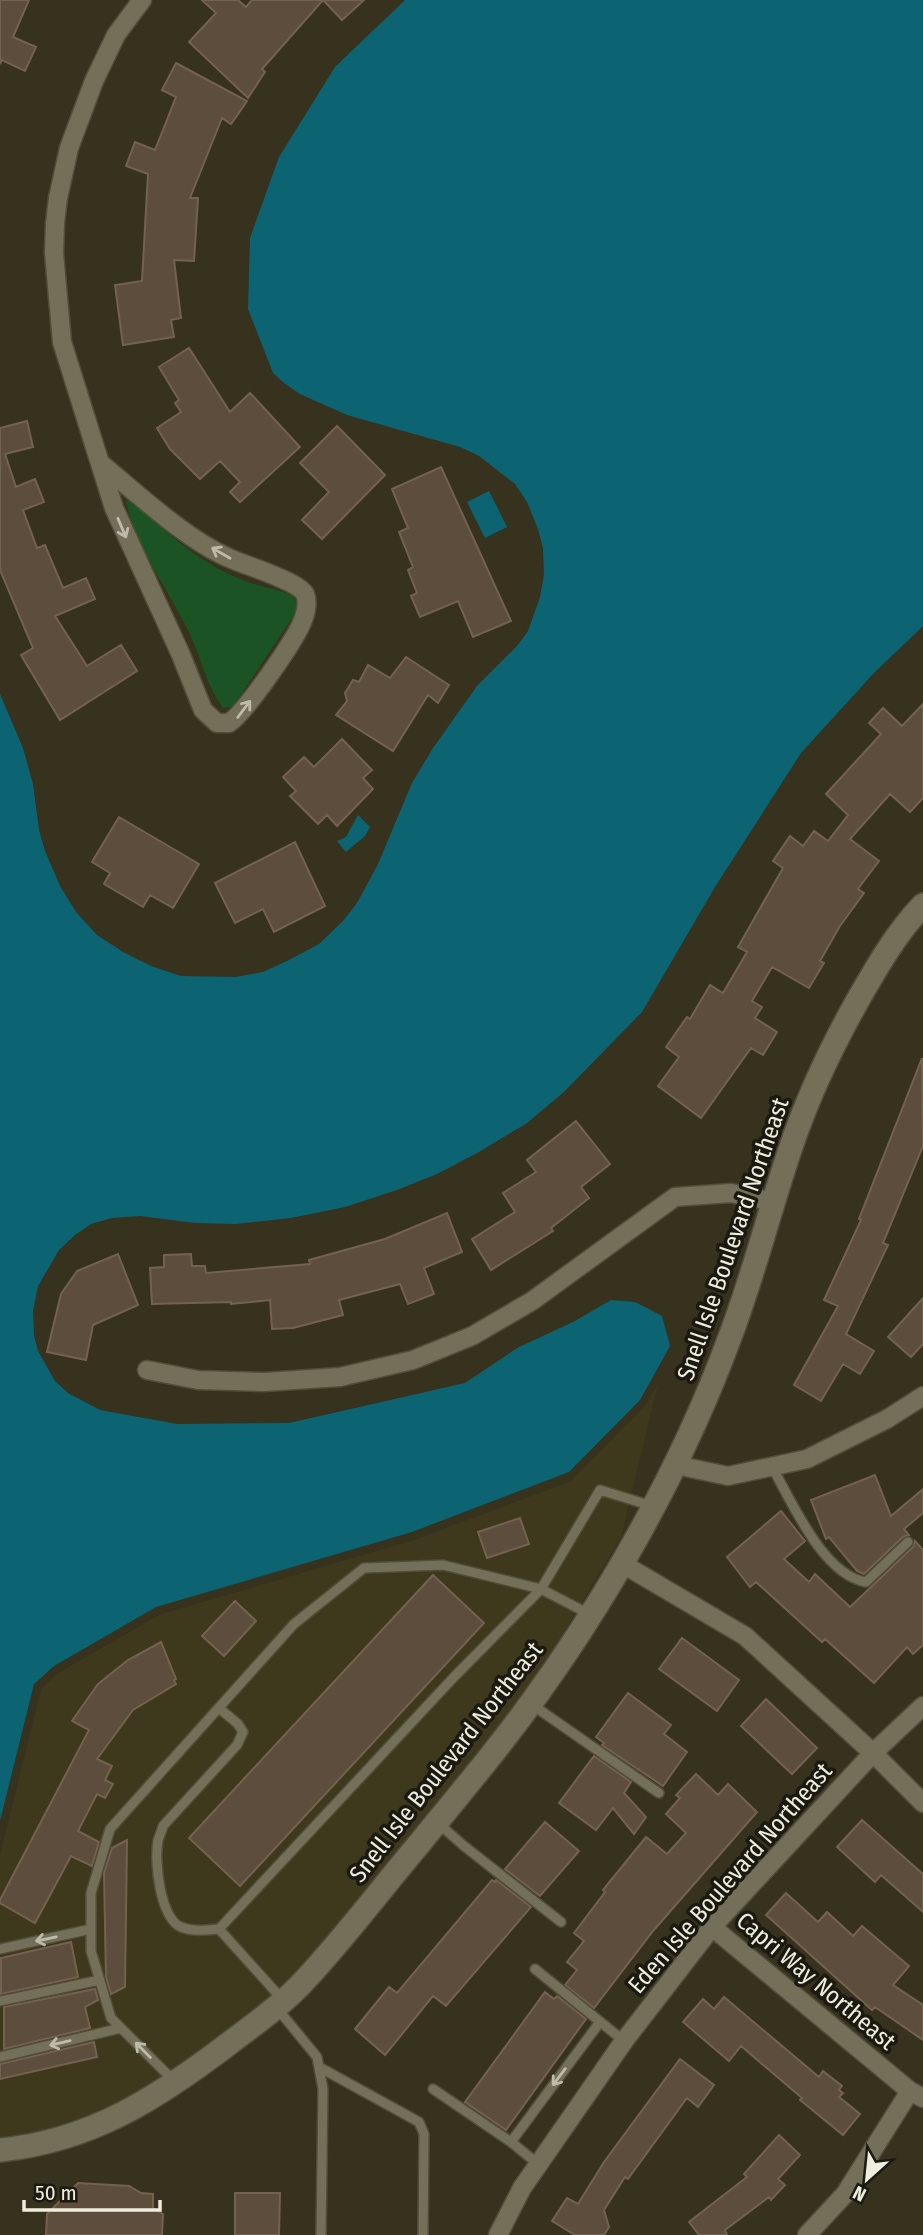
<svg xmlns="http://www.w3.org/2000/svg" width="923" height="2235" viewBox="0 0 923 2235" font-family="'Fira Sans Condensed',sans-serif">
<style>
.built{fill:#3e381c}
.green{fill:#1b5325}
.water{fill:#0c6473}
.building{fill:#5d4d3c;stroke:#736250;stroke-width:2}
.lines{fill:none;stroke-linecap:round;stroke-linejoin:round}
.service-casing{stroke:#504d3a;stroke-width:12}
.minor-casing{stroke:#504d3a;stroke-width:21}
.tertiary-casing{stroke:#504d3a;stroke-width:26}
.service{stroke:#746f58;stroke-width:9}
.minor{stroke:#746f58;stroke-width:18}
.tertiary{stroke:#746f58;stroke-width:23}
.oneway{stroke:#bebbaa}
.labels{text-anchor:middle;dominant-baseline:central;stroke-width:7;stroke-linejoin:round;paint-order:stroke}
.street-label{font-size:24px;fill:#efede0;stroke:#1c1a10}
</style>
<rect width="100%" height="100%" fill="#36321d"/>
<path class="built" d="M658 1384 621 1537 542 1668 459 1780 298 1974 257 2010 140 2094 98 2115 45 2133 0 2139V1855L41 1689 58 1673 159 1615 414 1540 571 1481 645 1406Z"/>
<path class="green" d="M135 500C164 534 204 565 245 581 260 587 277 589 292 595L297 603 294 615 233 707 223 708C207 687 201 658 190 634 169 590 136 549 126 501Z"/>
<path class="water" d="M405 0H923V626L873 674 801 753 715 887 642 1012 564 1092 527 1123 479 1152 437 1174 397 1190 345 1207 291 1218 236 1224 195 1223 140 1216 112 1218 91 1224 75 1235 59 1250 38 1286 33 1311 34 1336 38 1351 55 1381 68 1393 100 1410 177 1424 289 1423 465 1383 519 1347 573 1322 611 1300 635 1302 662 1316 670 1346 640 1400 569 1472 412 1532 156 1607 54 1666 34 1684 0 1821V694L23 748 33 784 39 830 45 851 60 886 76 912 97 935 123 952 151 966 181 976 235 977 263 972 289 960 319 944 343 921 357 903 378 864 412 783 433 748 477 686 517 646 528 631 540 597 544 575 543 548 538 529 527 502 515 484 479 456 460 447 347 415 300 394 284 383 273 373 248 309 250 238 279 157 335 67Z
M489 491 507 527 485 538 467 502Z
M358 815 370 827 365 836 346 852 337 841 346 837Z"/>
<path class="building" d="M0 0H29L13 37 36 47 25 71 2 60 0 64Z
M202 0H238L246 7 252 0H364L342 20 323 0 262 69 265 72 248 98 189 42 216 13Z
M176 63 247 101 231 124 222 118 190 198H198L194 261 174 260 181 318 171 320 174 337 123 345 115 285 142 281 148 174 126 166 135 142 155 150 176 97 162 90Z
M189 348 230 412 250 393 300 447 240 502 230 492 240 482 220 461 200 479 170 449 157 428 181 412 175 403 179 400 159 367Z
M27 421 33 447 5 454 16 487 35 479 44 502 23 510 37 548 45 545 63 588 86 578 95 599 55 616 87 666 121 645 137 671 60 720 21 655 33 648 0 570V428Z
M337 426 385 475 322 539 302 520 329 492 300 463Z
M441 467 511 621 473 637 458 601 420 617 411 596 417 593 408 570 413 567 399 532 408 528 392 489Z
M406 657 449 685 438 703 428 695 393 751 336 715 347 701 345 693 353 680 359 682 368 665 390 678Z
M923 704V798L910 812 890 794 850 839 879 861 858 889 864 893 840 926 820 961 824 963 809 988 772 967 752 1001 762 1007 755 1018 777 1032 763 1055 751 1048 701 1118 658 1086 679 1057 666 1047 687 1017 690 1019 710 985 723 993 747 952 738 947 783 868 773 861 790 836 803 846 814 831 828 841 848 815 826 794 881 734 869 723 883 708 902 726Z
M342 739 372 770 363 778 373 789 337 826 327 815 318 824 290 796 296 791 283 777 304 757 314 767Z
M119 817 199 864 173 908 150 895 143 907 104 884 110 873 92 862Z
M295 842 325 906 274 932 263 909 235 923 215 883Z
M922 1058 923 1146 883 1243 888 1245 846 1334 874 1351 860 1374 843 1364 821 1401 794 1385 838 1306 824 1300 861 1220 859 1219Z
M576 1121 610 1164 581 1187 589 1198 551 1228 553 1231 491 1270 472 1239 515 1212 503 1193 536 1172 527 1160Z
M447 1213 462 1252 424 1268 434 1294 408 1304 400 1284 339 1300 343 1315 293 1328 272 1329 270 1300 231 1304V1302L152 1304 150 1268 164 1267V1255L191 1254 192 1266H205L206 1273 310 1264 309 1260 385 1239Z
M118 1254 138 1305 93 1325 86 1360 47 1352 61 1294 77 1271Z
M923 1298V1344L911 1357 888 1337Z
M875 1475 891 1516 923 1489V1513L904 1529 909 1535 903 1537 864 1574 857 1571 829 1537 826 1539 811 1500Z
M781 1511 805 1541 784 1559 809 1582 815 1574 850 1607 913 1547 915 1541 923 1550V1645L913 1654 907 1647 874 1683 825 1639 822 1642 756 1582 750 1587 727 1557Z
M520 1518 529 1544 487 1558 478 1532Z
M433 1575 484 1623 240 1886 189 1838Z
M235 1601 256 1621 224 1656 202 1636Z
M682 1638 739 1680 717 1711 659 1669Z
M161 1642 176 1679 174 1680 176 1684 133 1710 97 1759 112 1766 105 1780 113 1784 105 1798 97 1794 78 1831 99 1842 92 1866 71 1856 35 1923 0 1903V1900L89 1730 72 1721 98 1684 128 1660Z
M628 1693 671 1725 664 1734 687 1752 663 1786 602 1745 604 1743 596 1737Z
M766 1699 817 1748 792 1774 741 1726Z
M594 1756 631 1782 624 1793 646 1817 634 1834 613 1808 596 1830 559 1803Z
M696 1774 718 1795 728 1784 757 1812 653 1931 594 2008 565 1985 577 1970 567 1962 584 1941 574 1933 605 1892 603 1890 646 1837 667 1854 686 1833 666 1814 680 1798 676 1795Z
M862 1820 923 1874V1912L881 1875 875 1882 837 1847Z
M545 1822 579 1851 540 1896 505 1869Z
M127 1840 125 1987 111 1994 106 1977 104 1873 112 1848Z
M492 1880 495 1882 496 1880 531 1907 446 2006 433 1996 385 2055 355 2029 389 1987 397 1993Z
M786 1893 818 1922 827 1912 853 1936 862 1926 909 1966 893 1985 923 2005V2040L875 2007 872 2010 766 1915Z
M71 1942 78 1977 1 1994V1958Z
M95 1989 98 2000 85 2007 90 2028 4 2049V2007Z
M545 1992 554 1999 557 1996 586 2019 506 2130 465 2102Z
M724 1997 819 2077 823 2071 842 2086 839 2090 843 2093 839 2097 860 2114 843 2135 800 2100 802 2098 741 2046 729 2061 683 2022 703 1999 714 2009Z
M94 2042 97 2057 0 2079V2064Z
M680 2059 714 2085 698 2107 687 2098 628 2179 625 2177 604 2210 609 2227 604 2235H575L552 2221 567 2198 578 2204 604 2162Z
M779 2135 800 2155 778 2179 785 2185 771 2200 769 2197 725 2230 727 2235H699L689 2222 747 2177 744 2174Z
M78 2183 129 2186 141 2193 153 2194V2208L163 2214 162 2235H46L47 2214Z
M235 2193H280L279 2235H235Z"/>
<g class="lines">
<g class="service-casing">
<path id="service" d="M772 1467C792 1502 823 1575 866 1582L908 1542
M531 1704 659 1793
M219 1708 238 1724 243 1732 237 1745 163 1826C162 1831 159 1836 158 1841 154 1861 160 1918 181 1927 193 1932 207 1930 219 1929
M438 1823 464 1846 561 1922
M0 1949 91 1929
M535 1969 624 2041
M282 1999 219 1929 454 1677 541 1589 600 1490 652 1506
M0 2001 100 1980
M276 2007 317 2057 323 2089 321 2235
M0 2057 121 2028
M319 2067 419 2122 424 2134 423 2235
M174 2081 111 2018 91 1951V1893L110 1829 294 1624 364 1568 443 1565 541 1589 589 1614
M433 2089 511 2142 538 2164
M511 2142 600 2022"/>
</g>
<g class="minor-casing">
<path id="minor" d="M100 463C137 493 185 539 229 558 244 565 298 581 305 594 308 602 306 612 303 620 296 639 245 713 229 723H217L203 710 181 655 114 508 62 342 54 253 55 223 58 198 69 148 94 81 116 35 142 0
M147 1370 198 1380 265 1382 340 1377 413 1360 472 1336 532 1301 675 1197 731 1193 774 1202
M676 1465 728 1476 807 1459 887 1419 923 1396
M621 1563 745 1636 873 1753 923 1803
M712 1927 910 2091 923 2098
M498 2235 522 2188 624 2041 712 1927 873 1753 923 1706
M807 2235 845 2194 910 2091"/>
</g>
<g class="tertiary-casing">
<path id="tertiary" d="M0 2150C92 2141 159 2097 231 2042 256 2023 283 2004 305 1980 345 1937 381 1889 419 1844 453 1802 488 1761 520 1718 605 1604 681 1470 730 1337 754 1274 770 1208 792 1144 809 1094 833 1044 859 998 878 965 897 932 923 905"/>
</g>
<use href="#service" class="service"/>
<use href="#minor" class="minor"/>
<use href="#tertiary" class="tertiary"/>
</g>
<defs><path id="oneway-shaft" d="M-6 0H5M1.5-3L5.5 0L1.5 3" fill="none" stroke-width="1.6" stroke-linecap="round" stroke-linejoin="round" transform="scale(1.75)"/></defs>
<g class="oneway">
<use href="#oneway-shaft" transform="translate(122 528) rotate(67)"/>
<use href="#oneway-shaft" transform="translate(221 553) rotate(-150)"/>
<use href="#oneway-shaft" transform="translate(244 709) rotate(-53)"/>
<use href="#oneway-shaft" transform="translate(46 1939) rotate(168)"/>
<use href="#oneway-shaft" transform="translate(60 2043) rotate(167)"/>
<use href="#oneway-shaft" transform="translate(143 2050) rotate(-135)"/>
<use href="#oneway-shaft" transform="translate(559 2077) rotate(127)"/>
</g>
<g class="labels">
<g class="street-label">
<text transform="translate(733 1239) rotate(-71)">Snell Isle Boulevard Northeast</text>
<text transform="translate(446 1762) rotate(-52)">Snell Isle Boulevard Northeast</text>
<text transform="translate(730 1878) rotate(-49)">Eden Isle Boulevard Northeast</text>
<text transform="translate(816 1981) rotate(40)">Capri Way Northeast</text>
</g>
</g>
<g transform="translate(867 2179) rotate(207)" stroke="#1c1a10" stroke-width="5" paint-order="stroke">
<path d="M0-5L12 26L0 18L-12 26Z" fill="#efede0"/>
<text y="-10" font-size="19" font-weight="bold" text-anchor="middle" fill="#efede0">N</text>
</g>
<path d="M24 2200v10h136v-10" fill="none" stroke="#efede0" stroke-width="3.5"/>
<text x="35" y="2200" font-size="21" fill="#efede0" stroke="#1c1a10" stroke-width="5" paint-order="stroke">50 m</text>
</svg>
